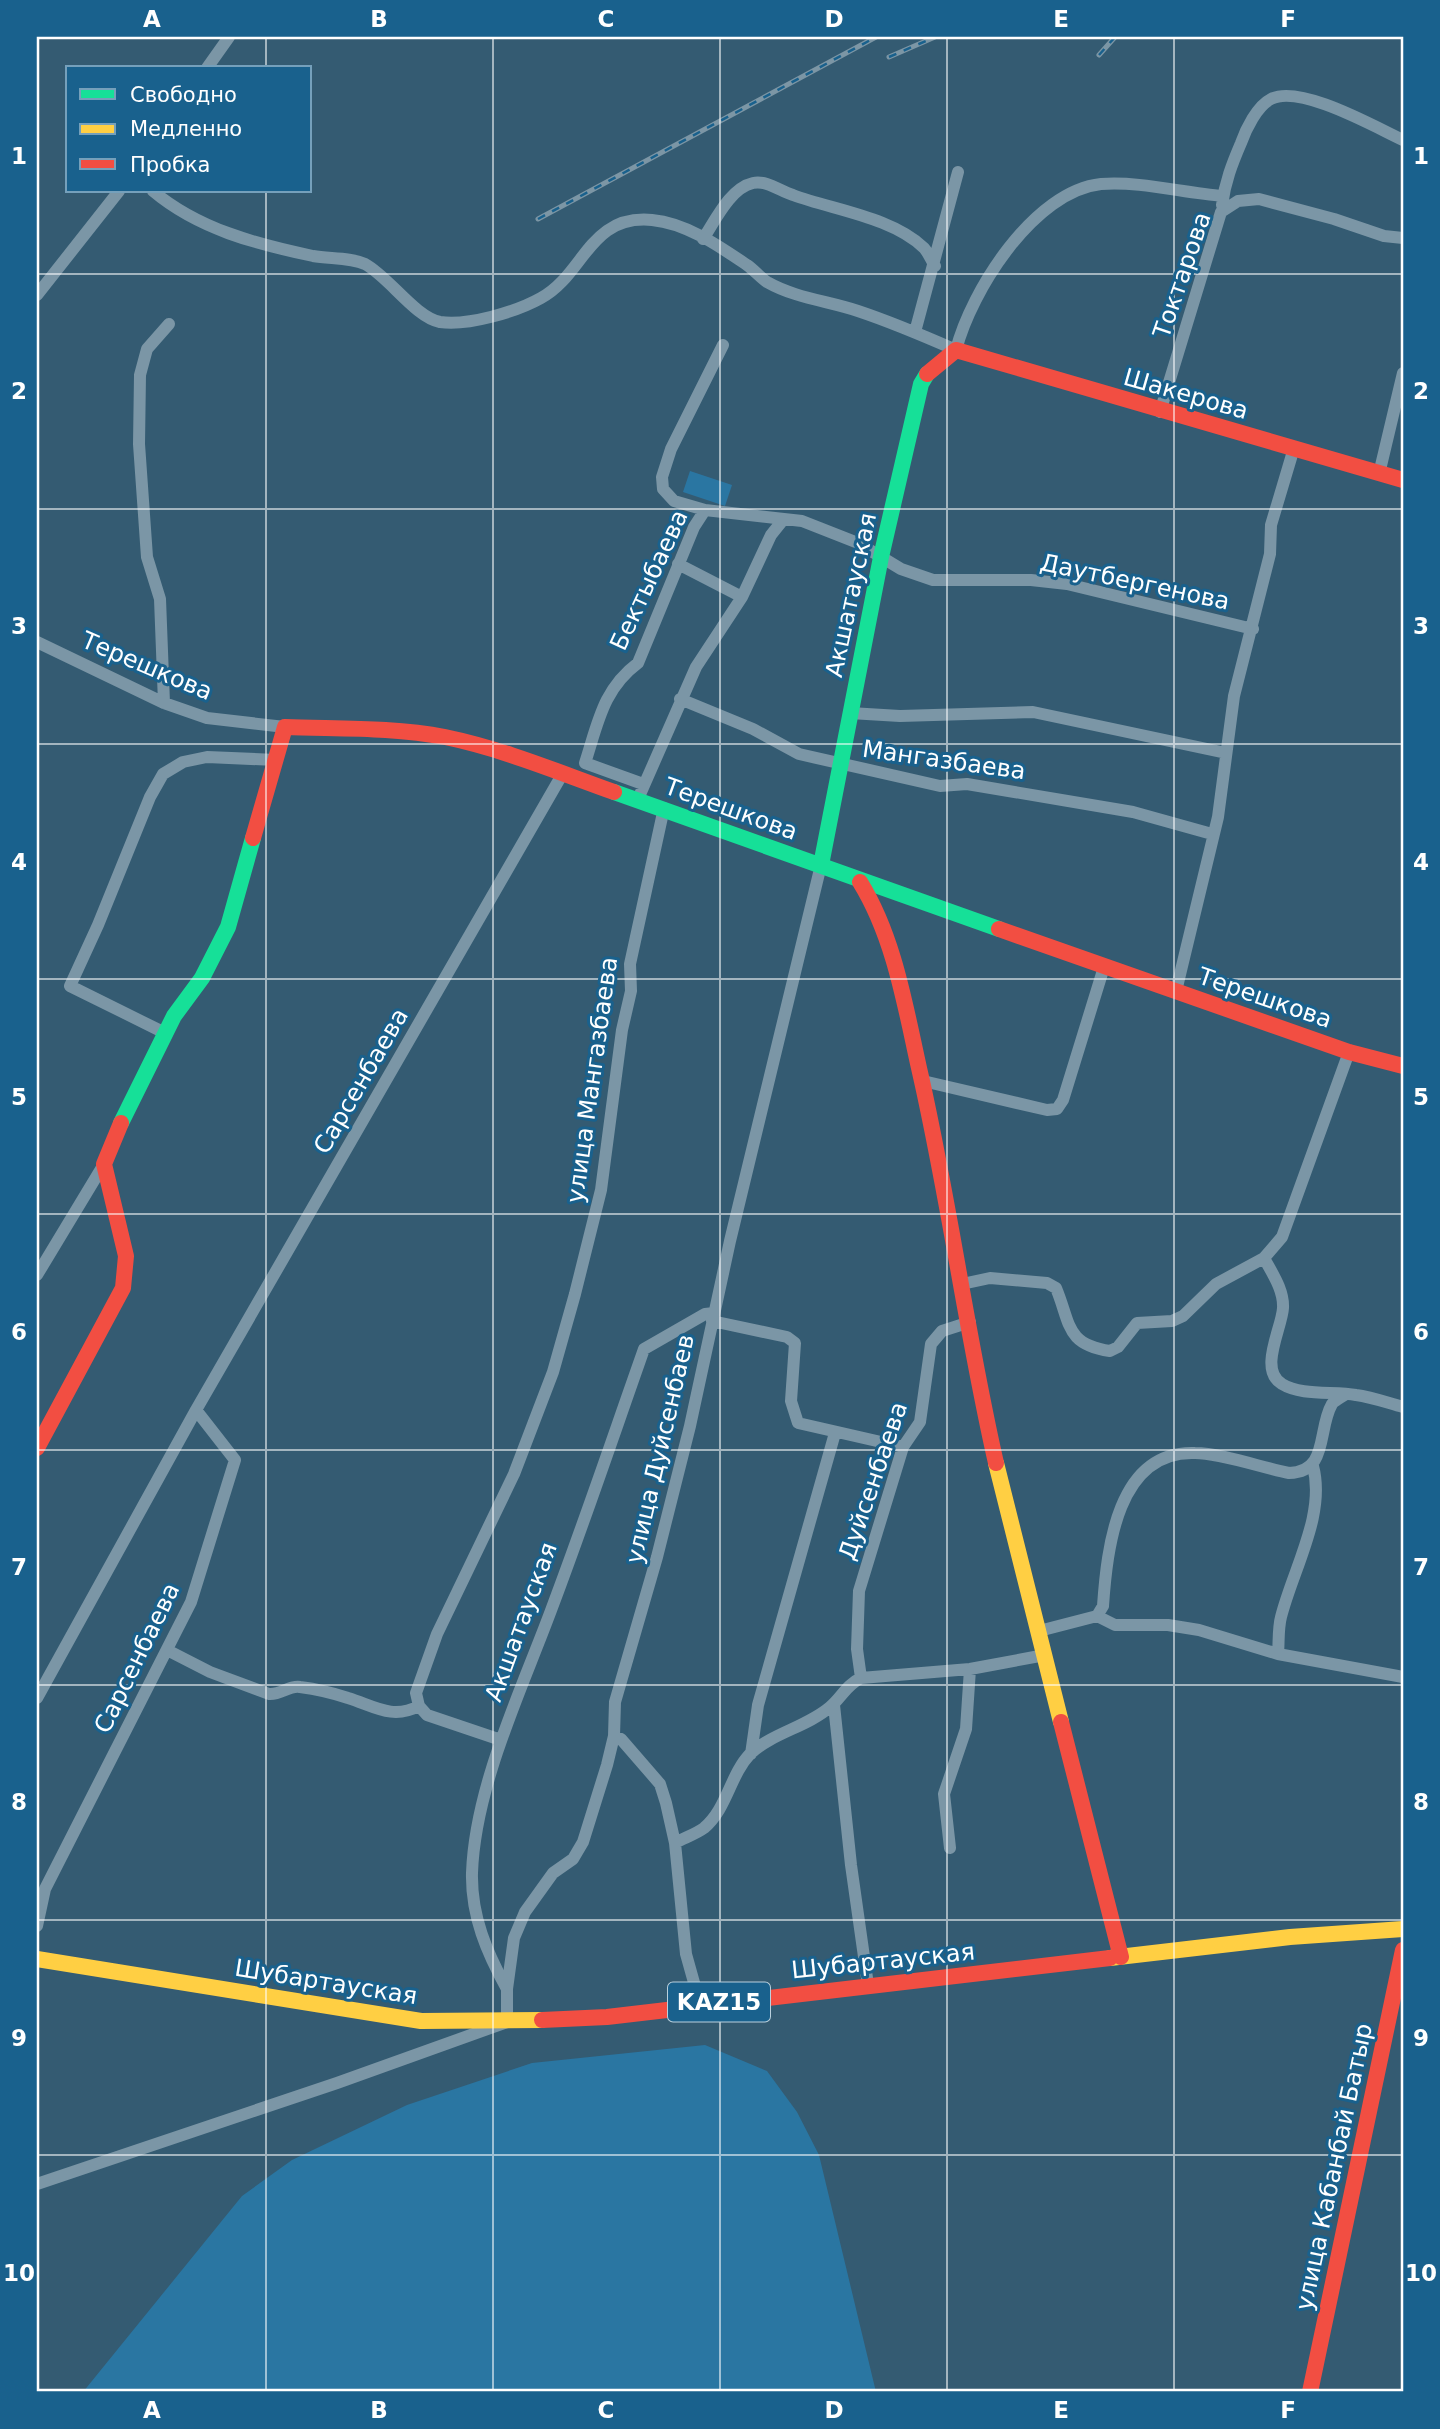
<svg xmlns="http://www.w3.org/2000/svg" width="1440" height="2429" viewBox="0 0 1440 2429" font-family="'DejaVu Sans',sans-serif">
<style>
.green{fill:#2a76a2}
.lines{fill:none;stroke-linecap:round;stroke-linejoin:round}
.street{stroke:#7b96a6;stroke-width:12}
.fast{stroke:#16e098;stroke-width:16}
.slow{stroke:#ffcf43;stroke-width:16}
.jam{stroke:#f24e42;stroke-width:16}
.rail-casing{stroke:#7c96a5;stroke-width:5}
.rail{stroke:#19618d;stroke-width:2.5;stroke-dasharray:8;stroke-linecap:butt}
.grid{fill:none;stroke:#fff;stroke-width:2;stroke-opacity:0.55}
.labels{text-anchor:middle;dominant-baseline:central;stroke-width:6;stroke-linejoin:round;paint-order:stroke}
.shield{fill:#19618d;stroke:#bad0dd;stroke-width:2}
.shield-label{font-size:23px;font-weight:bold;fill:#fff}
.street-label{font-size:24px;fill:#fff;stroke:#19618d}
.neatline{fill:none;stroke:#fff;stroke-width:2.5}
.grid-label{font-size:23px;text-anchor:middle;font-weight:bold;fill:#fff}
</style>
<rect width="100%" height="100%" fill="#345b72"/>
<path class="green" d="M690 471 732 485 725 506 683 492Z
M705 2045 767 2071 797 2112 819 2155 876 2392H83L242 2196 292 2160 407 2105 532 2063Z"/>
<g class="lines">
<path class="street" d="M207 68 229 37
M153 191C198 229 256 244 313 256 329 259 350 257 365 264 389 277 415 317 440 322 468 326 516 312 541 298 584 275 589 214 652 220 686 223 719 246 747 265 754 270 760 277 767 282 795 298 828 301 858 311 891 322 924 336 956 350 971 291 1034 191 1101 184 1141 181 1183 193 1223 196
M1222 205C1225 182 1232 164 1241 143 1246 129 1257 106 1271 99 1300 84 1375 127 1403 140
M703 239C715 221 730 188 753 183 767 180 780 191 793 195 833 210 892 217 924 248 928 252 931 260 935 266
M37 295 119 191
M915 332 958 172
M723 345 671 449 662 477 663 489 674 501 705 510 802 521 858 543 901 569 933 580H1031L1067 584 1253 629
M1160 412 1221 212 1238 201 1259 199 1334 219 1384 236 1403 238
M1379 474 1403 373
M678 564 742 597
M37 642 164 703 207 718 285 727
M680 699 753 729 799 754 940 786 967 784 1133 812 1212 834
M164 703 160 599 147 557 139 444 140 375 147 349 169 324
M850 713 900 716 1033 712 1226 753
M643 784 585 763C598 723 603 689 638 663L694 527 705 510
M638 799 696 667 742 597 771 535 783 520
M1176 991 1218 817 1234 696 1270 554 1271 525 1294 448
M165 1033 70 986 98 925 150 797 163 774 183 762 207 757 276 760
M923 1081 1047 1110 1057 1109 1063 1100 1104 967
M1264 1258C1272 1273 1284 1290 1283 1308 1282 1328 1258 1370 1282 1384 1301 1396 1334 1391 1356 1395 1372 1397 1388 1403 1403 1407
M37 1275 104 1164
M962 1284 990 1278 1047 1283 1056 1288C1071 1324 1065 1344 1110 1351L1118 1347 1137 1323 1172 1321 1183 1316 1216 1284 1264 1258 1282 1237 1349 1052
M712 1321 787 1337 795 1343 791 1401 798 1423 903 1447
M1097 1616 1115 1625H1168L1199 1630 1278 1654 1403 1677
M1039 1631 1097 1616 1103 1606C1107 1549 1117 1450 1195 1453 1221 1453 1263 1468 1289 1473 1329 1472 1317 1430 1332 1404 1335 1400 1342 1397 1346 1394
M167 1650 210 1672 269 1694C281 1695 289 1685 300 1687 316 1689 333 1693 348 1698 374 1706 392 1720 419 1706L427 1715 501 1740
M1278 1654C1279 1642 1278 1628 1281 1617 1293 1569 1326 1515 1313 1466
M861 1678 857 1649 859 1591 903 1447 920 1422 931 1344 942 1331 970 1322
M37 1698 196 1410
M834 1705 851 1865 868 1985
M419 1706 416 1693 437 1634 514 1474 553 1372 575 1294 601 1190 622 1030 631 991 630 964 664 808
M614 1736 621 1739 660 1784 666 1803 675 1843 686 1954 700 2004
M751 1754 758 1705 835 1433
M675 1843C684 1838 696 1834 704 1828 727 1809 730 1775 750 1754 772 1733 807 1727 830 1707 842 1697 846 1685 861 1678L970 1669 1045 1655
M950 1848 944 1794 966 1729 970 1669
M37 1926 45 1889 191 1602 235 1460 196 1410 563 773
M507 1989C487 1953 471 1916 472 1873 475 1785 523 1687 553 1605 585 1520 614 1434 644 1349L705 1314 714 1313
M37 2184 337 2083 507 2022V1989L514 1938 525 1912 553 1873 573 1859 583 1842 607 1765 614 1736 615 1702 657 1557 690 1426 730 1241 821 865"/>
<path class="fast" d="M614 792 999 929
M821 865 881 557 921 384 927 374
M121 1123 174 1016 202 978 228 927 253 838"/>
<path class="slow" d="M996 1463 1061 1722
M1110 1958 1290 1937 1403 1929
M37 1959 421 2021 542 2020"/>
<path class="jam" d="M927 374 956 350 1403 480
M253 838 285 727C338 729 393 727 445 737 503 749 558 772 614 792
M860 882C894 937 905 1005 919 1068 949 1198 966 1332 996 1463
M999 929 1349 1052 1403 1066
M37 1448 123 1288 126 1256 104 1164 121 1123
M1061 1722 1121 1957
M542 2020 607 2017 1110 1958
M1310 2392 1403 1950"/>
<g class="rail-casing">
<path id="rail" d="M1099 55 1115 37
M889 57 935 37
M538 219 876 37"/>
</g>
<use href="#rail" class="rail"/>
</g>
<path class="grid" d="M266 37V68M493 37V2392M720 37V2392M947 37V2392M1174 37V2392M266 191V2392M37 274H1403M37 509H1403M37 744H1403M37 979H1403M37 1214H1403M37 1450H1403M37 1685H1403M37 1920H1403M37 2155H1403"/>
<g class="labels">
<rect class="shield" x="668" y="1982.5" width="102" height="39" rx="5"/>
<g class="shield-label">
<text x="719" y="2002">KAZ15</text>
</g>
<g class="street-label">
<text transform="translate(1182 275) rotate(-71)">Токтарова</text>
<text transform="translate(1186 394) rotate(16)">Шакерова</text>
<text transform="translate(649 580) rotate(-65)">Бектыбаева</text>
<text transform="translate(1135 582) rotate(12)">Даутбергенова</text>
<text transform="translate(851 595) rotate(-78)">Акшатауская</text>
<text transform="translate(147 666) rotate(23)">Терешкова</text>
<text transform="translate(944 760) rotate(8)">Мангазбаева</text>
<text transform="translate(731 809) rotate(20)">Терешкова</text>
<text transform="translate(1265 998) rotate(19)">Терешкова</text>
<text transform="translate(592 1080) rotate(-82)">улица Мангазбаева</text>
<text transform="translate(361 1081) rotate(-60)">Сарсенбаева</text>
<text transform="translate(660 1449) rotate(-77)">улица Дуйсенбаев</text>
<text transform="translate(873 1481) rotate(-71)">Дуйсенбаева</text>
<text transform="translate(521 1622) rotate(-70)">Акшатауская</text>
<text transform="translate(137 1658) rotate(-64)">Сарсенбаева</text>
<text transform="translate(883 1961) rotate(-6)">Шубартауская</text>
<text transform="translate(326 1982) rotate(9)">Шубартауская</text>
<text transform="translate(1334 2167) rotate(-78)">улица Кабанбай Батыр</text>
</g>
</g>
<rect width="1440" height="2429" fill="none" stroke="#19618d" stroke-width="77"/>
<rect x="66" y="66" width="245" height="126" fill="#19618d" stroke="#75a0bb" stroke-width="2"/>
<rect x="80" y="89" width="35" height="10" fill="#16e098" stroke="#75a0bb" stroke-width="2"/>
<text x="130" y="102" font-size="21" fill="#ffffff">Свободно</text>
<rect x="80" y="124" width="35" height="10" fill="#ffcf43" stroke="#75a0bb" stroke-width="2"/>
<text x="130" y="136" font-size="21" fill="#ffffff">Медленно</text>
<rect x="80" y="159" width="35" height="10" fill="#f24e42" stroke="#75a0bb" stroke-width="2"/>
<text x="130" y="172" font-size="21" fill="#ffffff">Пробка</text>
<rect x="38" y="38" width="1364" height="2352" class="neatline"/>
<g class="grid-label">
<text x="152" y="27">A</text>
<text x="379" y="27">B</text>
<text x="606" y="27">C</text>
<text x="834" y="27">D</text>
<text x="1061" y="27">E</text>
<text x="1288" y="27">F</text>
<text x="19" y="164">1</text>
<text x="1421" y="164">1</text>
<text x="19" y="399">2</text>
<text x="1421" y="399">2</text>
<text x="19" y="634">3</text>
<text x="1421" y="634">3</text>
<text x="19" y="870">4</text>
<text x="1421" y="870">4</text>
<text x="19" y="1105">5</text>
<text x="1421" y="1105">5</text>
<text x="19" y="1340">6</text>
<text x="1421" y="1340">6</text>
<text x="19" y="1575">7</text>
<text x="1421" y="1575">7</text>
<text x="19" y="1810">8</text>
<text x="1421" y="1810">8</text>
<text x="19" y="2046">9</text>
<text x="1421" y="2046">9</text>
<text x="19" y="2281">10</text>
<text x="1421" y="2281">10</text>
<text x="152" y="2418">A</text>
<text x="379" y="2418">B</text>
<text x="606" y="2418">C</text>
<text x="834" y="2418">D</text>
<text x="1061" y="2418">E</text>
<text x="1288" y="2418">F</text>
</g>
</svg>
